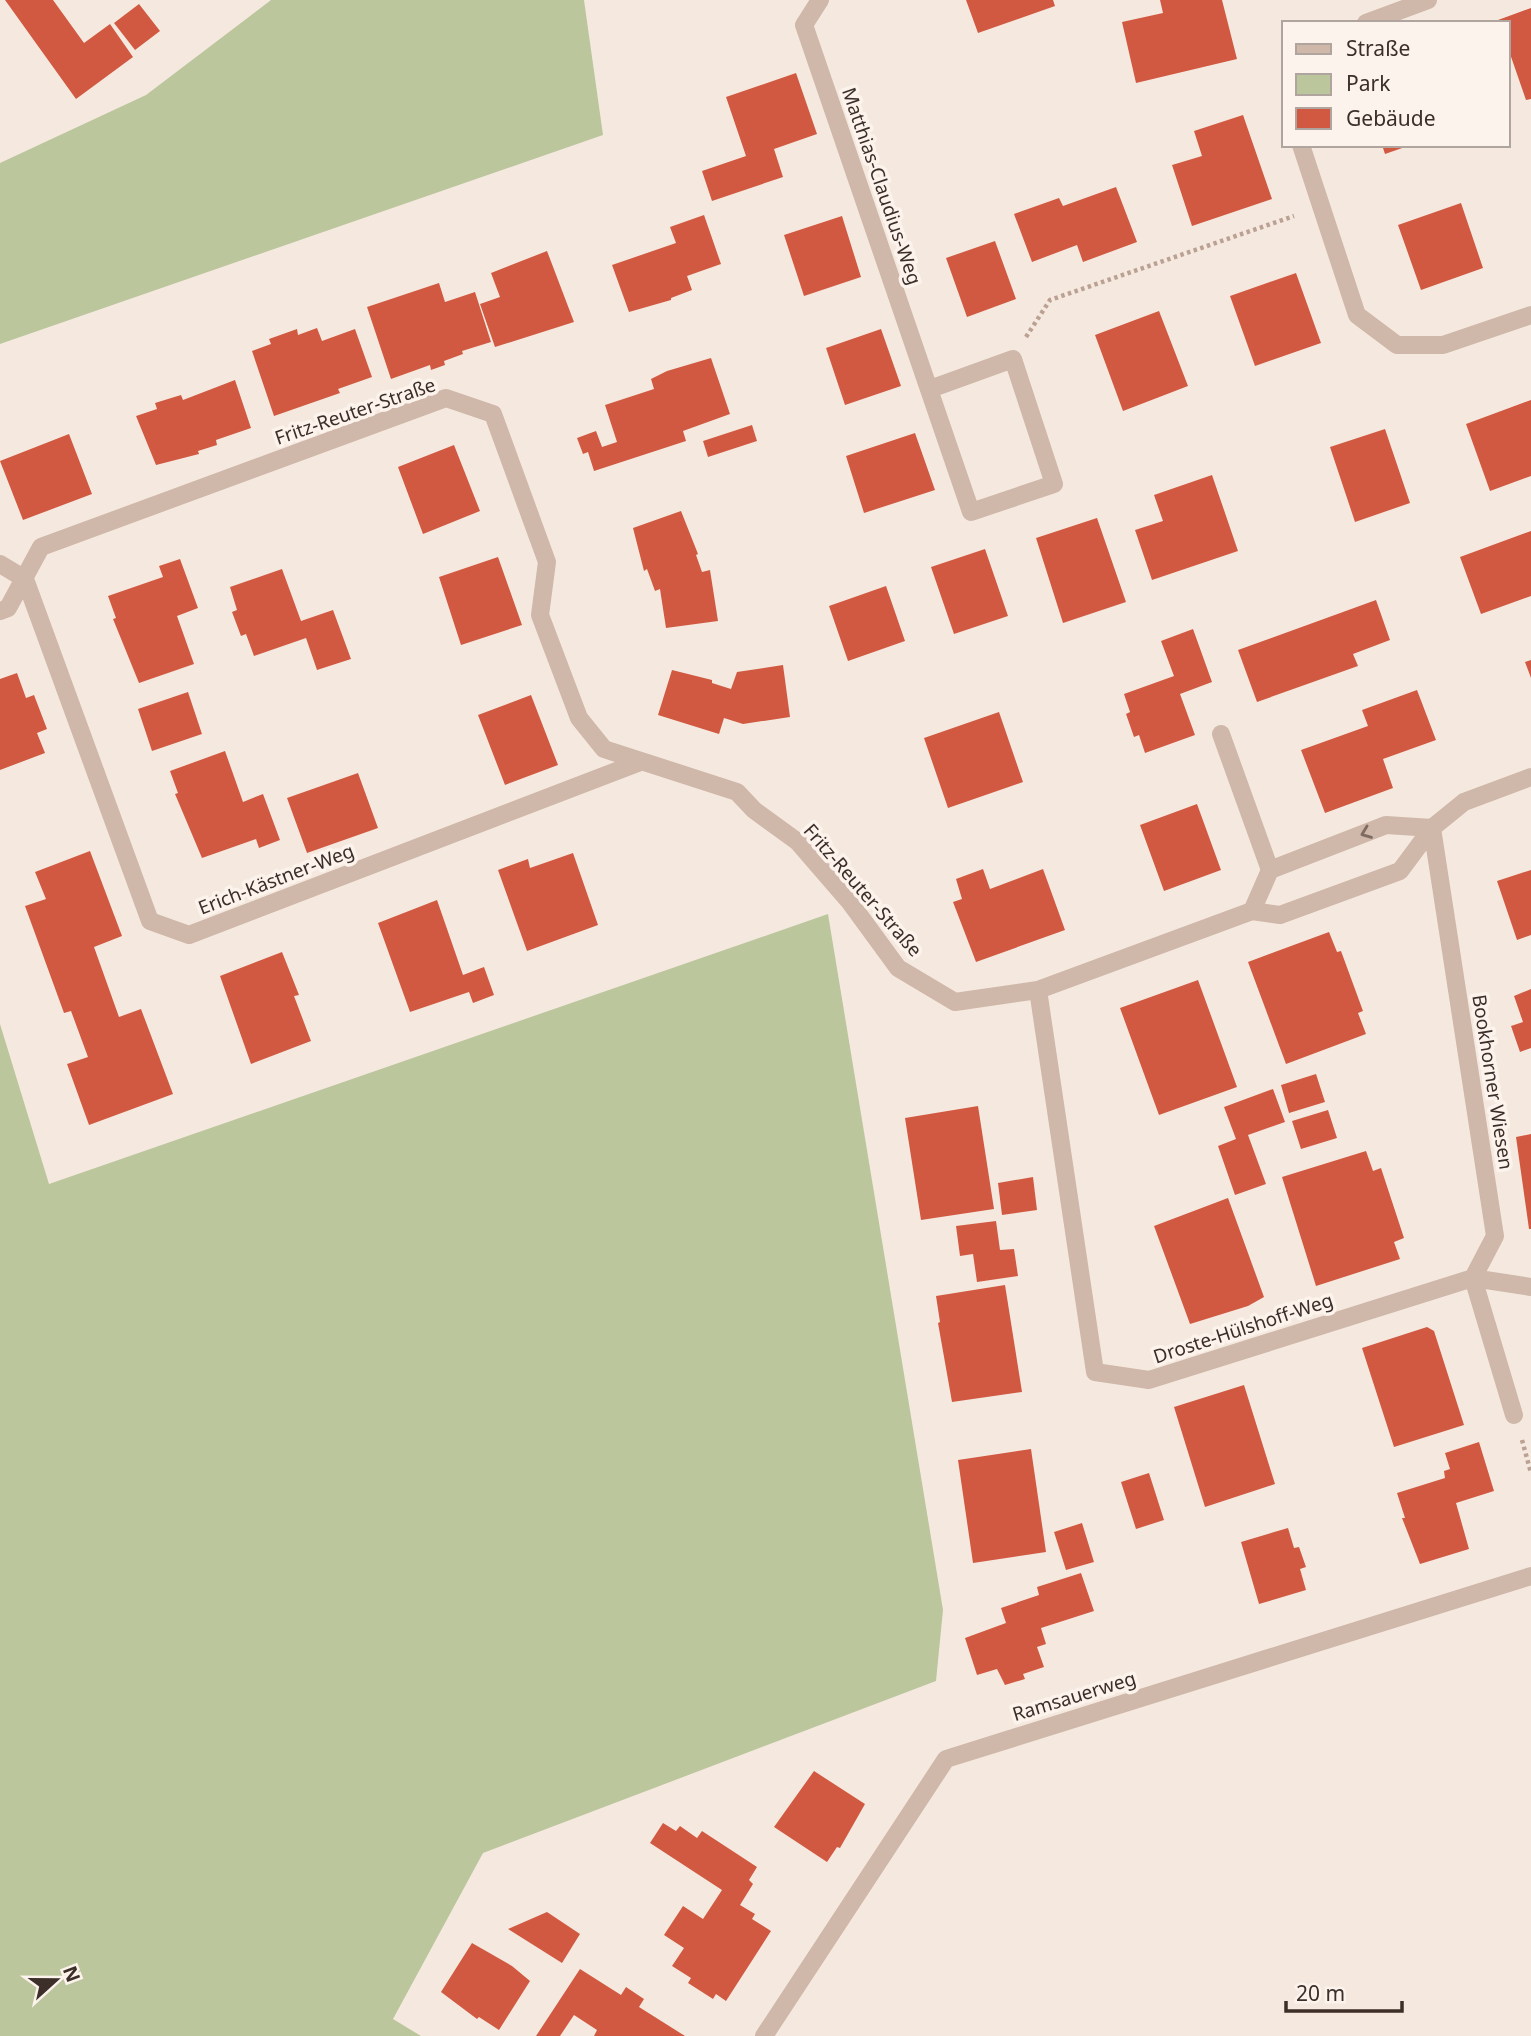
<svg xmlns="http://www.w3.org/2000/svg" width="1531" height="2036" viewBox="0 0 1531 2036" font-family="'Noto Sans',sans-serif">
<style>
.green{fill:#bcc69d}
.building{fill:#d15941}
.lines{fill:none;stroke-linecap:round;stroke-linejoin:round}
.path{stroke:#bba193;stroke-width:4.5;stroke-dasharray:3.5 3.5;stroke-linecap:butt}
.service{stroke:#cfb7a9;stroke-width:18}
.minor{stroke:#cfb7a9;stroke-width:18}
.oneway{stroke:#7e6c63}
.labels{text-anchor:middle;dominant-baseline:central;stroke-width:7;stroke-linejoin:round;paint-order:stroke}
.street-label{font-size:19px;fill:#3c2e29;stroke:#fcf3ec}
</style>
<rect width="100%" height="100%" fill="#f5e9df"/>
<path class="green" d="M271 0H584L603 135 0 344V163L146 95Z
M828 914 943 1610 936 1681 483 1853 393 2019 421 2036H0V1024L49 1184Z"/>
<path class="building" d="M5 0H53L84 43 110 24 133 57 76 99Z
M966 0H1053L1055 6 978 33Z
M1160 0H1222L1237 59 1136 83 1122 22 1163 13Z
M139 4 160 31 135 50 114 23Z
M1531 8V99L1526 100 1508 48V23H1499L1498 20Z
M796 73 817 134 774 149 783 177 712 201 702 171 746 156 726 97Z
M1243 115 1272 199 1192 226 1172 165 1202 156 1194 131Z
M1382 145H1408V146L1385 154Z
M1116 187 1137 242 1083 262 1077 245 1032 262 1014 214 1059 198 1063 206Z
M1461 203 1483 268 1421 290 1398 225Z
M704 215 721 264 687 276 692 290 671 298V300L629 312 612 265 676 243 670 227Z
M842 216 861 277 804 296 784 235Z
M995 241 1016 299 967 317 946 258Z
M547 251 574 322 495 347 480 304 500 297 491 273Z
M1296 273 1321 343 1255 366 1230 296Z
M439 283 445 302 475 292 491 342 462 351 463 354 444 361 445 365 431 370 430 365 391 379 367 307Z
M1159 311 1188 386 1123 411 1095 335Z
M317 328 322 341 355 329 372 377 338 389 340 393 274 416 252 351 271 344 269 339 297 329 298 335Z
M881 329 901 386 845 405 826 348Z
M711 358 730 414 683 431 686 441 594 471 588 452 583 454 577 438 596 431 602 447 617 442 605 405 654 389 651 379 667 371Z
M235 380 251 428 216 440 217 445 198 451 199 454 156 465 136 416 157 409 155 403 181 395 183 400Z
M1531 400V476L1490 491 1466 424Z
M752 425 757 441 708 457 703 441Z
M1385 429 1410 503 1355 522 1330 447Z
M915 433 935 490 864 513 846 456Z
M69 434 92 494 23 520 0 461Z
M454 445 480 511 423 534 398 467Z
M1212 475 1238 551 1152 580 1135 530 1163 521 1154 495Z
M681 511 698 554 696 555 702 572 710 570 718 621 666 628 660 589 655 591 647 569 644 571 633 528Z
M1097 518 1126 602 1063 623 1036 538Z
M1531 531V596L1481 614 1460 557Z
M985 549 1008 616 954 634 931 567Z
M498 557 522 625 461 645 439 577Z
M180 559 198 608 177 616 194 664 139 683 113 619 116 618 108 596 163 577 159 566Z
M282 569 301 621 333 610 351 659 317 670 306 638 254 656 246 634 241 636 232 612 237 610 230 587Z
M886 586 905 641 848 661 829 606Z
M1376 600 1390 640 1353 654 1358 666 1257 702 1238 650Z
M1193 629 1212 682 1180 694 1195 735 1145 753 1139 735 1134 737 1126 714 1130 712 1124 694 1174 676 1161 641Z
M1531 660V678L1525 662Z
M783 665 790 717 743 724 724 718 719 734 658 715 672 670 712 680V683L731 689 737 672Z
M17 673 26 698 34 695 47 729 37 733 45 753 0 770V679Z
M1417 690 1436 740 1383 759 1393 788 1325 813 1301 750 1368 726 1362 710Z
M188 692 202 734 152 751 138 709Z
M531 695 558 765 505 785 478 715Z
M999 712 1023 782 948 808 924 738Z
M225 751 243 802 263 794 280 840 259 848 256 839 202 858 175 794 178 793 170 771Z
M358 773 378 828 307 853 287 798Z
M1197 804 1221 870 1164 891 1140 825Z
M90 851 122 936 94 947 119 1017 141 1009 173 1094 89 1125 67 1064 88 1057 71 1011 64 1013 25 906 46 899 35 872Z
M573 853 598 925 527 951 498 870 528 859 530 868Z
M983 869 990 889 1043 869 1065 930 976 962 953 902 962 899 956 879Z
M1531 870V935L1517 940 1497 881Z
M437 900 463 975 484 967 494 995 473 1003 469 992 410 1012 378 923Z
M1329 932 1337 952 1341 951 1363 1011 1358 1013 1366 1034 1286 1064 1248 962Z
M282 952 299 995 294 996 311 1041 251 1064 220 976Z
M1198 980 1237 1087 1159 1115 1120 1008Z
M1531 989V1048L1520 1052 1511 1026 1523 1022 1514 996Z
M1316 1074 1325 1102 1289 1113 1281 1085Z
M1273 1089 1285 1122 1248 1135 1266 1184 1235 1195 1218 1146 1236 1139 1224 1107Z
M978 1106 994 1209 921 1220 905 1118Z
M1328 1110 1337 1138 1301 1149 1292 1121Z
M1531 1134V1229H1529L1516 1137Z
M1366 1151 1373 1171 1381 1168 1404 1238 1394 1242 1400 1259 1316 1286 1282 1177Z
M1033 1177 1037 1210 1002 1215 998 1183Z
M1228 1198 1264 1297 1248 1306 1190 1324 1154 1226Z
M996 1221 1000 1250 1014 1249 1018 1276 977 1282 973 1254 960 1256 956 1226Z
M1005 1285 1022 1392 952 1402 938 1323 940 1322 936 1296Z
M1427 1327 1434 1331 1464 1425 1394 1447 1362 1348Z
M1244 1385 1275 1484 1205 1507 1174 1407Z
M1479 1442 1494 1491 1456 1503 1469 1549 1420 1564 1402 1518H1405L1397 1493 1445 1478 1444 1471 1450 1469 1445 1453Z
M1031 1449 1046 1552 973 1563 958 1460Z
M1149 1473 1164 1520 1136 1529 1121 1482Z
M1082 1523 1094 1562 1066 1570 1054 1532Z
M1288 1528 1294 1548 1299 1547 1306 1567 1300 1569 1306 1590 1259 1604 1241 1542Z
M1081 1573 1094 1611 1041 1628 1046 1644 1037 1647 1044 1667 1023 1674 1025 1679 1005 1685 997 1669 977 1675 965 1638 1006 1623 1001 1608 1039 1595 1037 1587Z
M814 1771 865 1804 840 1848 837 1847 827 1862 774 1827Z
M663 1823 676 1831 680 1826 697 1838 702 1831 757 1867 749 1880 753 1884 740 1905 755 1914 752 1919 771 1931 726 2001 716 1994 713 1999 688 1983 691 1978 672 1966 684 1948 664 1935 683 1906 703 1919 722 1890 650 1843Z
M547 1912 580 1934 562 1963 508 1929Z
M472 1943 512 1966 530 1981 499 2030 479 2017 477 2019 441 1992Z
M580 1969 621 1995 626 1987 644 1999 639 2007 685 2036H594L597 2030 574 2015 560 2036H536Z"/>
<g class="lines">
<path class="path" d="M1026 337 1050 300 1294 216
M1522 1440 1531 1473"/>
<path class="service" d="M1221 734 1270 870"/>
<path class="minor" d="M820 0 804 25 971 512 1054 484 1013 359 930 389
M1366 23 1428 0
M1301 145 1357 315 1397 345H1443L1531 315
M0 564 25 579
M25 579 150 921 189 935 640 762
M0 611 8 608 41 547 446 398 493 414 547 562 540 615 579 718 604 749 737 792 754 810 798 842 849 901 898 968 955 1002 1038 990 1252 911
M1432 828 1386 825 1270 870 1252 911 1280 915 1400 871 1432 828 1464 802 1531 777
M1432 828 1495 1236 1473 1278
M1038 990 1095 1372 1149 1380 1473 1278 1531 1287
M1473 1278 1514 1415
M764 2036 946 1759 1531 1576"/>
</g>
<defs><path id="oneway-chevron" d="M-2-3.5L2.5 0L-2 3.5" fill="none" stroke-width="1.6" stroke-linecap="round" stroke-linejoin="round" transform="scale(1.75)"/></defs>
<use class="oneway" href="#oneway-chevron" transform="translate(1366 833) rotate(159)"/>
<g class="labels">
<g class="street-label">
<text transform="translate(882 186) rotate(71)">Matthias-Claudius-Weg</text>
<text transform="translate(355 411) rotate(-19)">Fritz-Reuter-Straße</text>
<text transform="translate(276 879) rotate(-21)">Erich-Kästner-Weg</text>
<text transform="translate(863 890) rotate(49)">Fritz-Reuter-Straße</text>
<text transform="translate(1493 1082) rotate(81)">Bookhorner Wiesen</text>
<text transform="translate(1243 1328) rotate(-18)">Droste-Hülshoff-Weg</text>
<text transform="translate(1074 1696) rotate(-17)">Ramsauerweg</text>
</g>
</g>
<rect x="1282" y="21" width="228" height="126" fill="#fcf3ec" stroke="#afa49e" stroke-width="2"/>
<rect x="1296" y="44" width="35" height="10" fill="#cfb7a9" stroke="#afa49e" stroke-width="2"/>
<text x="1346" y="56" font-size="21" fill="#3c2e29">Straße</text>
<rect x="1296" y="74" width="35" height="21" fill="#bcc69d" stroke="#afa49e" stroke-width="2"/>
<text x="1346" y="91" font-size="21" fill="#3c2e29">Park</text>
<rect x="1296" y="108" width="35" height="21" fill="#d15941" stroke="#afa49e" stroke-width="2"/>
<text x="1346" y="126" font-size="21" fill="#3c2e29">Gebäude</text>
<g transform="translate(56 1980) rotate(69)" stroke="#fcf3ec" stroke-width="5" paint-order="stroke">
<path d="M0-5L12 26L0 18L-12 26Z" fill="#3c2e29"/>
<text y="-10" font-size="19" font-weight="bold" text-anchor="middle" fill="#3c2e29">N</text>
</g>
<path d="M1286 2001v10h116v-10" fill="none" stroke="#3c2e29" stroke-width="3.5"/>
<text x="1296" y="2001" font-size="21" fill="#3c2e29" stroke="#fcf3ec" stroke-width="5" paint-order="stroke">20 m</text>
</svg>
